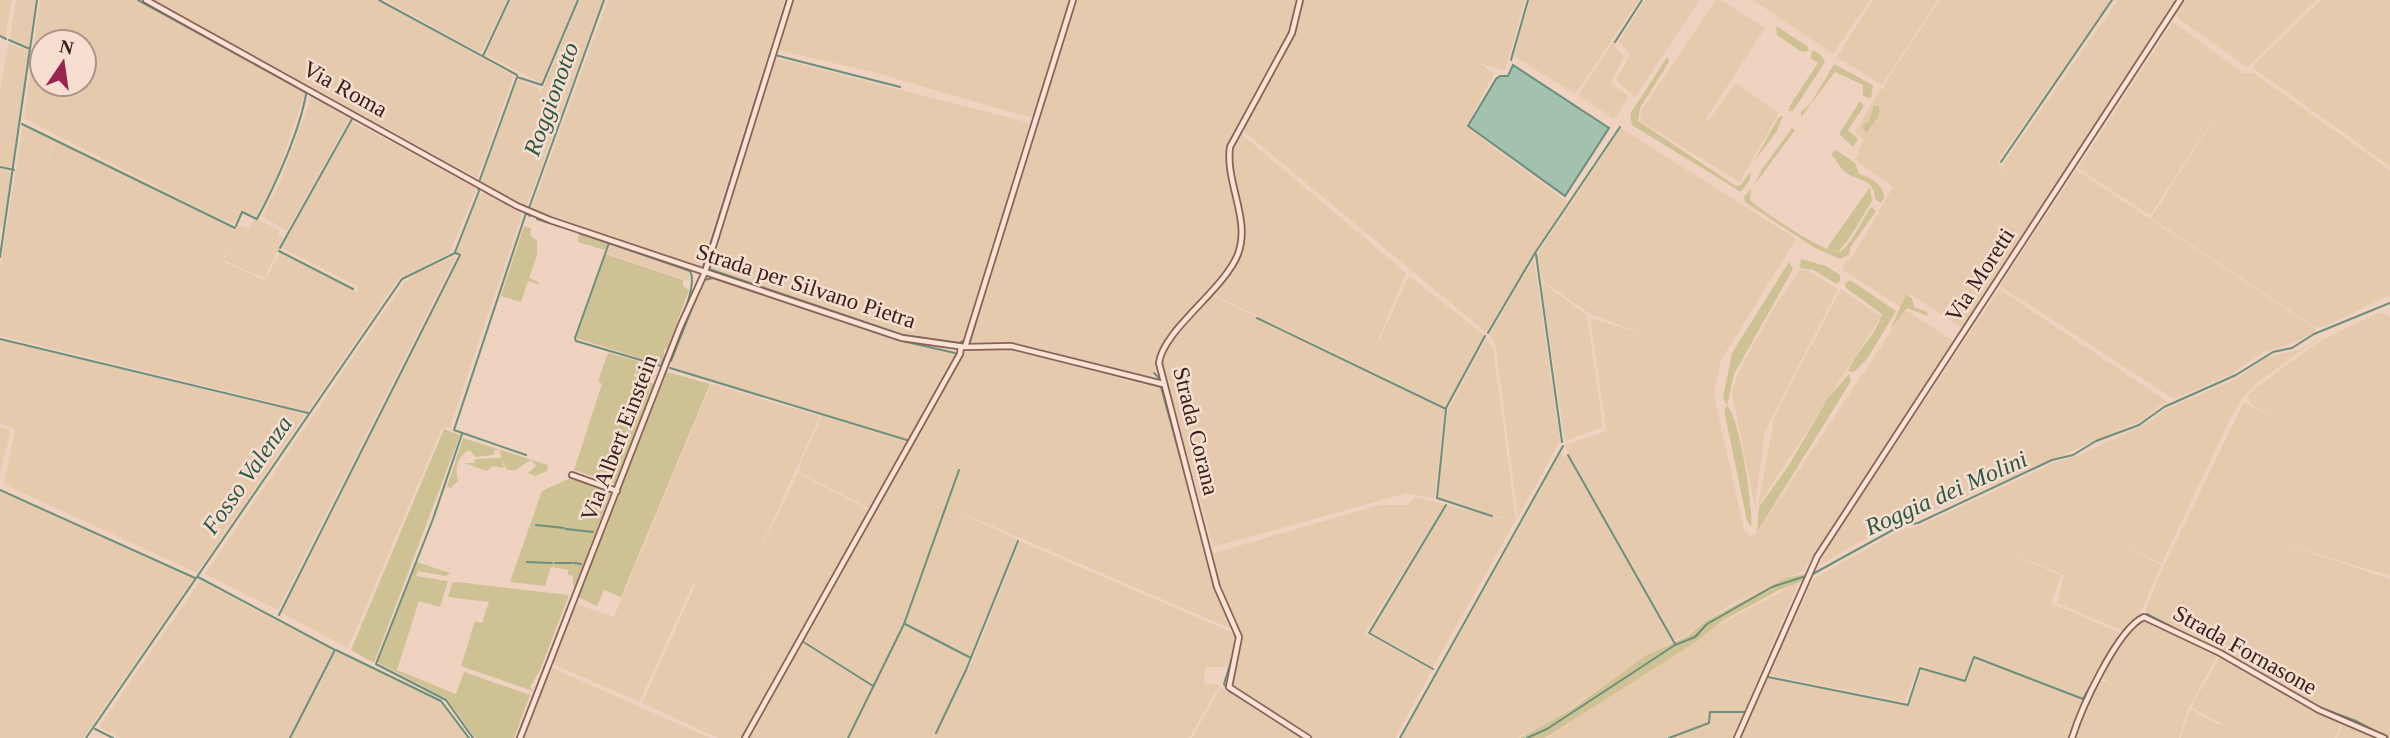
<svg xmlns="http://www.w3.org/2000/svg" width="2390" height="738" viewBox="0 0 2390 738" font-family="'Times New Roman',serif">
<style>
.farmland{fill:#e5caad;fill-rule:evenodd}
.green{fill:#cec294}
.water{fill:#a3c1af;stroke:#6a8f7a;stroke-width:2}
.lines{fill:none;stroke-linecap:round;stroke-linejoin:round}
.stream{stroke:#6a8f7a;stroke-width:2}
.minor-casing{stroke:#896257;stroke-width:8}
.minor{stroke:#fae2d4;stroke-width:4.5}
.labels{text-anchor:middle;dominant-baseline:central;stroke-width:5;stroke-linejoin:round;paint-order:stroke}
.street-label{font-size:23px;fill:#38211c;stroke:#f6dfd0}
.water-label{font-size:24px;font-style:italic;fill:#2b5847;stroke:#f6dfd0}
</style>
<rect width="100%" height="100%" fill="#efd2c0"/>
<path class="farmland" d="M0 0H12L5 38 0 35Z
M16 0H36L29 48 10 38Z
M40 0H136L305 93 275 181 257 217 241 211 235 224 218 218 24 118ZM42 42H84V84H42Z
M154 0H377L514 76 477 178Z
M385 0H507L481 53Z
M511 0H577L541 83 486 55Z
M580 0H603L526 208 480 181 518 79 539 89V94L542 91Z
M608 0H785L700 268 531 210Z
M792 0H1070L1032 118 873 72 777 50Z
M1076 0H1297L1294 24 1251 108 1229 143 1227 158 1240 232 1233 260 1162 348 1157 370 1149 377 1012 344 971 342Z
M1302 0H1525L1505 71 1477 62 1494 73 1466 127 1567 202 1487 333 1241 129 1299 22Z
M1529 0H1639L1575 94 1514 56Z
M1645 0H1700L1635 97 1616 80 1630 55 1619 42Z
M1716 0H1721L1765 28 1705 120 1708 121 1736 83 1779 113 1740 182 1640 121 1642 109Z
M1753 0H1870L1833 54Z
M1873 0H1938L1882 85 1837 57Z
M1940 0H2111L1998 161 2024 204 2002 166 2118 0H2176L2050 195 2045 193 2049 197 1963 329 1910 294 1902 308 1843 270V265L1854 254 1893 187 1855 160 1863 140 1855 132 1881 88 1885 90 1884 85Z
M2185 0H2317L2247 67 2178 18 2176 13Z
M2321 0H2390V166L2252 67Z
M2173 22 2243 73H2253L2390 170V295L2326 326 2315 327 2151 218 2235 86 2150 215 2078 168Z
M1614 40 1616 48 1624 56 1611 83 1629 97 1614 119 1578 95Z
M9 43 29 52 12 170 0 165V89Z
M776 58 1030 123 963 340 959 342 904 334 710 269Z
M312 96 350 118 287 231 262 216 280 182Z
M352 121 474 187 475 192 449 254 399 278 308 411 0 336V269L23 124 54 139 38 188 55 139 235 230V233L239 225 249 228 255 217 280 231 278 235 284 238 264 278 224 260 232 241 223 260 226 263 263 280 266 279 280 252 357 293 359 287 282 248Z
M1621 128 1796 239 1721 360 1714 395 1744 530 1750 536 1756 534 1904 312 1907 311 1953 341 1804 570 1729 605 1687 635 1674 640 1564 445 1604 432 1606 428 1590 318 1646 335 1590 314 1543 281 1537 255Z
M1240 133 1406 273 1368 365 1409 276 1484 335 1446 407 1213 294 1235 265 1242 242 1244 226 1232 162 1233 147Z
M0 168 12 173 5 229 0 227Z
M2076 170 2316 329V332L2296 342 2263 352 2230 375 2174 399 2000 286Z
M485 192 522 214 450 427 442 428 348 648 282 613 460 256 456 251 479 195Z
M610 245 689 272V281L607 253Z
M456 256 278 610 205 574 403 284 417 273Z
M1534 259 1560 441 1518 517 1495 342 1490 334Z
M1800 270H1807L1838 289 1765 431 1755 507 1732 392 1740 369 1775 306Z
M710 278 893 340 943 349 957 355 909 440 670 367 704 281Z
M1544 284 1587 315 1603 427 1565 441 1542 288Z
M1841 289 1881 317 1758 506 1775 415Z
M1999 289 2168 402 2159 406 2145 419 2008 479 1915 518 1896 521 1818 566 1833 539Z
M1211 295 1444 410 1435 499 1407 493 1213 547 1162 362 1167 349Z
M2380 312 2390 317V576L2265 538 2390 579V738L2356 720 2317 706 2145 611 2163 568 2244 402 2280 421 2250 403 2248 396 2254 389 2323 339Z
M2325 334 2259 381 2243 397 2228 423 2162 563 2123 545 2161 565 2140 614 2126 632 2057 603 2064 575 2001 548 2061 576 2051 603 2125 635 2103 663 2083 698 1975 657 1963 680 1919 665 1905 702 1769 675 1813 579 1900 530 1919 526 2058 461 2077 456 2120 436 2150 422 2164 410 2236 379 2266 358 2301 349Z
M1486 339 1493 348 1516 520 1433 667 1370 632 1447 505 1513 521 1440 498 1438 495 1447 413Z
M0 340 285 409 305 415 197 573 4 484 15 430 0 423Z
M987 349 1012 350 1161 389 1210 577 1232 629 948 507 1018 540 971 657 905 624 959 470 903 623 873 685 803 640 964 352Z
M711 384 820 416 754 562 798 473 868 510 775 682 748 669 774 683 743 738H718L642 703 695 586 693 584 639 702 553 664 575 604 614 617Z
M822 416 907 442 870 509 801 473 799 467Z
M0 428 9 430 10 435 0 473Z
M1561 453 1564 457 1567 454 1672 641 1552 720 1518 738H1402Z
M0 491 193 579 83 738H0Z
M1414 497 1445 504 1365 633 1432 670 1395 738H1313L1234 688 1231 682 1240 656 1242 634 1219 584 1211 554 1379 505H1408Z
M1020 541 1233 633 1235 649 1227 667H1205L1204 684 1220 685 1189 738H933L972 662Z
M200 581 334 651 289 738H120L101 728 100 725Z
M1798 583 1733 738H1671L1709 723 1711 713 1720 712 1711 711 1708 722 1666 738H1547L1716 626Z
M2146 619 2218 654 2187 711 2179 738H2074L2098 679 2118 689 2100 677 2139 621Z
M904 625 969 658 960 681 932 738H848Z
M802 642 872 687 847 738H748Z
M337 651 445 704 468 738H291Z
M2221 655 2341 723 2335 738H2181L2190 709 2217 724H2222L2191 707Z
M1975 659 2084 700 2071 738H1741L1768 678 1909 706 1922 668 1965 682Z
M550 668H552L710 738H523Z
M1221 687 1273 721 1302 738H1192Z
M2344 722 2371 733 2378 738H2337Z"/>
<path class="green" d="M1776 26 1807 46 1809 51 1802 52 1777 35Z
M1812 50 1821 55 1825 62 1793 111H1789V107L1818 63 1811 58Z
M1668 56 1669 62 1640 108 1638 121 1736 186 1741 185 1751 171 1750 179 1741 192 1632 125 1630 114Z
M1834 64 1873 85 1871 98 1863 96V85L1835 72 1801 117V112L1811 103Z
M1860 101 1864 106 1848 130 1858 139 1853 147 1839 134Z
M1874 106H1879V116L1866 133 1862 126 1869 121Z
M1783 116 1777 131 1753 163 1779 117Z
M1792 128 1795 130 1755 184 1762 169Z
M1836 150 1855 163 1859 174C1871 178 1884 184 1884 198L1881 203 1875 199C1875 178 1858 182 1845 172 1840 168 1836 159 1831 154Z
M1870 187 1872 201C1861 218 1852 237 1839 251L1829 250 1827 248Z
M1751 189 1750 200C1760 210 1831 258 1841 251 1852 244 1863 218 1871 207L1876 211 1850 248 1849 255 1840 259 1815 248 1745 202 1744 197Z
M524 226 531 228 530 235 537 241V255L529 278 539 282 538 284 528 281 521 302 501 296Z
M579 234 608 244 605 250 578 242Z
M606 254 683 280V286L689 290 667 349H664C666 367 653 366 642 370L644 376 657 375 650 380 640 378 635 372 639 365 649 361 576 338Z
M1801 259 1826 266 1840 275V281L1836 284 1814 270 1800 268Z
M1789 262 1793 269 1734 374 1727 405 1723 398 1732 353Z
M1850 280 1896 311 1867 359 1854 372 1848 371C1858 348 1874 339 1882 314L1846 288 1845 283Z
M1906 295 1912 298 1914 307 1927 312 1928 316 1907 308 1890 330Z
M608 353 638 361 634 376 654 384 615 484 574 470 602 384 598 381Z
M667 372 710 384 621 597 604 590 597 606 578 597Z
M1849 374 1851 381 1757 532 1759 507 1789 465 1828 398Z
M1727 406C1739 414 1754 510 1751 527L1747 521 1724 410Z
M444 429 460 435 374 663 351 650Z
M463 438 548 465 547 471 535 476 528 473 536 466 531 460 514 471 506 469 501 458 504 468 493 466 487 471 464 463H474L475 459 501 458 500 450H495L493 455 476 457 469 450C456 457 455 471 458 481L451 488 447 487Z
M570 478 611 492 575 586H573V576L568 575V570L551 567 545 586 510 582 542 491Z
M417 562 450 573 446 576 418 571 416 576 448 581 440 607 419 601 397 670 456 694 464 672 530 695 514 738H475L447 699 377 662Z
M1805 574 1803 581 1779 590 1722 621 1697 641 1545 738H1520L1572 709 1647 655 1688 636 1706 621 1786 578Z
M457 582 569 595 540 670 530 687 533 691 461 666 475 621 482 623 489 602 448 597 452 583Z"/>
<path class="water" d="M1513 65 1609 128 1565 196 1468 126 1496 79 1500 76H1508Z"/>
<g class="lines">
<path class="stream" d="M138 0 307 93
M379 0 517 75
M0 36 6 39
M9 40 30 49
M1615 42 1642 0
M775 55 900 87
M483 56 509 0
M1511 60 1528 0
M764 90 709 269 903 335 959 343 965 340
M311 95 460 177
M22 124 235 228
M2001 162 2112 0
M0 167 14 170
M479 182 517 77 542 85 578 0
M1016 190 1066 31
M529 208 604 0
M537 219 568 229
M236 226 242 212 257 219C275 186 300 130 306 94
M579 233 690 271C700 288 669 346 661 366L576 341 575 338 609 243
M280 248 352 119
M279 251 353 289
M455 252 479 191 478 186
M1536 254 1562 442
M0 257 37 0
M703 267 787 0
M704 280 713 278 898 340 955 353
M1257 318 1446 409 1437 498 1492 516
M1488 333 1535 253 1620 127
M0 339 308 413
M970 342 986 288
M1059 360 1161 387 1201 533
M671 361 699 291
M670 368 910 441
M1154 373 1160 379
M1446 408 1485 336
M462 434 433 519 376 664 446 700 473 738
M526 455 454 430 526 213 530 216
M1568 455 1675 644
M0 490 195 578
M536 525 564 528
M566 529 593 532
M1205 551 1216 591 1233 629
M527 562 552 563
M555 563H572
M574 563 581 564
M1811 575 1900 526 1918 523 2052 460 2073 455 2096 441 2139 425 2164 407 2236 375 2273 352 2292 348 2314 334 2390 303
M198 577 335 650 290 738
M2147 614 2254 670
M279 615 460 255 456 253
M905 624 971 658
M1234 633 1236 639
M802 641 873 686
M336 650 441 701 469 738
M1232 658 1224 684 1229 691 1298 734
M1433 669 1369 633 1446 505
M1768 677 1908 705 1920 668 1965 681 1974 657 2083 699 2103 664
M2316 706 2356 721 2388 738
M95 729 113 738
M936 733 966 670 1018 541
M86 738 402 279 455 253
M748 738 773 692
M848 738 904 624 959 470
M1400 738 1563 446
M1527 738 1547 729 1675 645 1695 637 1707 624 1772 587 1806 576
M1669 738 1709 723 1710 712H1746"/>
<g class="minor-casing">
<path id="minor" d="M146 0 517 206 550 220 902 338 965 347 1011 346 1163 384
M1300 0 1292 33 1230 147C1225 183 1251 219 1238 254 1224 290 1163 330 1159 363L1217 587 1239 637 1229 687 1308 738
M965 347 1073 0
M572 475 617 491
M520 738 680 327 705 272 790 0
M745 738 960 354 961 347
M1737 738 1817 557 2180 0
M2072 738C2081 709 2117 629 2144 617L2220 653 2319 710 2384 738"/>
</g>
<use href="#minor" class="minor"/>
</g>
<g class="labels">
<g class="street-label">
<text transform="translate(345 89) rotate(29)">Via Roma</text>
<text transform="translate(1980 275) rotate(-57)">Via Moretti</text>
<text transform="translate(806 286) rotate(18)">Strada per Silvano Pietra</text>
<text transform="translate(1196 431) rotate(76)">Strada Corana</text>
<text transform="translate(619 438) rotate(-69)">Via Albert Einstein</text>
<text transform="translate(2245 650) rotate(29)">Strada Fornasone</text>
</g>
<g class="water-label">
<text transform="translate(551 99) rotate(-70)">Roggionotto</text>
<text transform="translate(247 475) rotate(-55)">Fosso Valenza</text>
<text transform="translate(1946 493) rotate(-24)">Roggia dei Molini</text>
</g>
</g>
<g transform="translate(63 63) rotate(13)"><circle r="33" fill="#f6dfd0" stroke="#aa9388" stroke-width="2"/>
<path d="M0-5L12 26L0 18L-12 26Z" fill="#9a254c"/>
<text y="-10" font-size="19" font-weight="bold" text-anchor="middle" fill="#38211c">N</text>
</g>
</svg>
